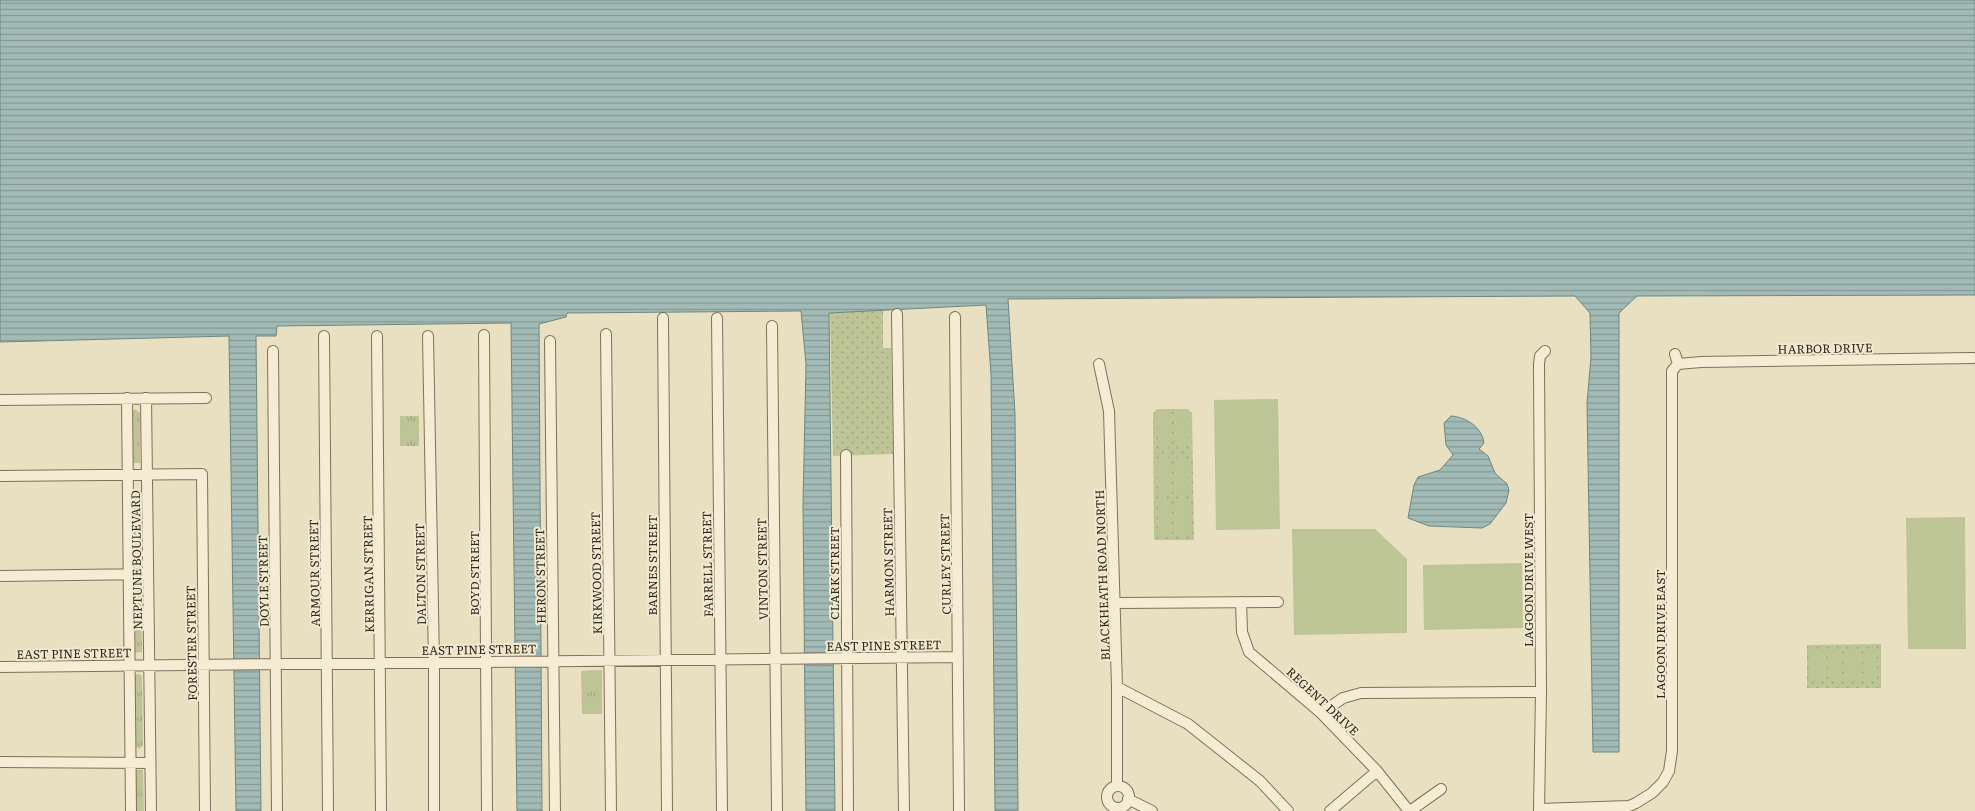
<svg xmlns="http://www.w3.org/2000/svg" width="1975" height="811" viewBox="0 0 1975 811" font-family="Literata,serif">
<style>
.grass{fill:url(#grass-tufts)}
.park{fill:url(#park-dots)}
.garden{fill:#bdc596}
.water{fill:url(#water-rules);stroke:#6c8882}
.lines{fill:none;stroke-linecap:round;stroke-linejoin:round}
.minor-casing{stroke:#80705a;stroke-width:12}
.minor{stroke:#f5ecd3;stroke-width:10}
.labels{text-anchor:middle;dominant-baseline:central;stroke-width:4;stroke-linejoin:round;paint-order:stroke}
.street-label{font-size:12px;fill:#31281d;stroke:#f1e9d0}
</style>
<defs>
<pattern id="grass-tufts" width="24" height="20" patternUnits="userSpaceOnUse" patternTransform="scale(1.25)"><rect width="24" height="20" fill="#bdc596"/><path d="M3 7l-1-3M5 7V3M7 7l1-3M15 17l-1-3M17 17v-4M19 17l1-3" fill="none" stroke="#a3a981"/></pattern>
<pattern id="park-dots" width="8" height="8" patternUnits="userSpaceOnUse" patternTransform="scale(1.25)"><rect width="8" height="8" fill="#bdc596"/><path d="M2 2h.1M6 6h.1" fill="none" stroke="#a3a981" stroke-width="1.8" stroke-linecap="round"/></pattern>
<pattern id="water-rules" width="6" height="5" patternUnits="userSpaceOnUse" patternTransform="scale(1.25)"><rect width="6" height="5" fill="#a3bbb6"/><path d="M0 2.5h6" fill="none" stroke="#859893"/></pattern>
</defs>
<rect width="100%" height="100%" fill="#e9dfc1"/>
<path class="grass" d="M135 409 140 413V463H131V413Z
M400 416H419V446H400Z
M135 490 140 493 141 549 136 553 132 549 131 494Z
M132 581H141L142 652 133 653Z
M602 670V714H582L581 671Z
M137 674 141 675 142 679 143 745 139 749 134 745V676Z
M134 770H143L144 811H134Z"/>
<path class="park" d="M883 310V348H891L893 454 833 456 830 313Z
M1157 409H1188L1192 413 1194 540H1154L1153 413Z
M1881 644V688H1807V645Z"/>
<path class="garden" d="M1278 399 1280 529 1216 530 1214 400Z
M1160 412H1168V417H1170L1171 445H1168V450H1160V445H1158L1157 417H1160Z
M1178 412H1185V416L1188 417V445H1186L1185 450H1178V445H1175V417H1178Z
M1161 456H1168V461H1171V489H1168V494H1161V489H1158L1157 461H1160Z
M1178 456H1186V460H1188V489H1186L1185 493H1178V489H1175V461L1178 460Z
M1178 499H1186V504H1188L1189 532 1186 533V537H1178V533H1175V504H1178Z
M1161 500H1168V504H1171V533H1169V537H1161V533H1158V505L1161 504Z
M1965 517 1966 649H1908L1906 518Z
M1292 529H1375L1407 559V633L1294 635Z
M1522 563 1523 628 1424 630 1423 565Z
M1811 652H1824V680L1811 681Z
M1828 652H1842V680H1829Z
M1846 652H1859V680H1846Z
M1863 652H1876L1877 680H1864Z"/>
<path class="water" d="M0 0H1975V295L1637 296 1619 313V752H1593L1587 403 1591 357 1590 313 1575 296 1008 299 1015 414 1018 811H995L991 374 986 305 829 313 835 811H806L803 505 806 364 801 311 567 313 566 317 539 324 542 811H517L511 323 277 326 276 336H256L261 811H236L229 336 0 342Z
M1451 416C1466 417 1482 427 1484 443L1479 449 1488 456 1495 473 1507 484 1509 490 1506 503 1490 524 1482 528 1429 526 1408 518 1414 485 1418 477 1440 470 1453 455 1446 445 1444 423Z"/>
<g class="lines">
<g class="minor-casing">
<path id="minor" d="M897 314 904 811
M955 317 959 811
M663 318 667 811
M717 318 722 811
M772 326 777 811
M606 334 611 811
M484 335 487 811
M324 336 328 811
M377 336 381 811
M428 336 434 662V811
M550 341 555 811
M273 351 277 811
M1099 364 1109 411 1117 687V786
M1678 364 1701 362 1973 358
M127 398 131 811
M146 398 151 811
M0 400 206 398
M846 455 848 811
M0 476 202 474 205 811
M0 576 148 574
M1241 602 1242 632 1249 652 1321 713 1377 771 1409 811
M1116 603 1278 602
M0 667 958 657
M1117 687 1188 724 1260 781 1288 811
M1321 713 1343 698 1361 693 1541 692
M0 762 150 763
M1107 797a11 11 0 1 1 22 0a11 11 0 1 1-22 0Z
M1128 799 1152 811
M1539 809 1629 806 1636 803 1652 793 1663 782 1669 771 1672 751V371L1678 364 1675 354
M1330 811 1377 771
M1410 811 1441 789
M1539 811 1541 692 1539 364 1540 356 1545 351"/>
</g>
<use href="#minor" class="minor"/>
</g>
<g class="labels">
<g class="street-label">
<text transform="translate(1825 348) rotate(-1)">HARBOR DRIVE</text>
<text transform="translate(136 560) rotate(-91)">NEPTUNE BOULEVARD</text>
<text transform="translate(888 562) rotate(-91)">HARMON STREET</text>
<text transform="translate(707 564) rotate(-91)">FARRELL STREET</text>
<text transform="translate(945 564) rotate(-91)">CURLEY STREET</text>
<text transform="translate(652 565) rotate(-90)">BARNES STREET</text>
<text transform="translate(762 569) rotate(-91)">VINTON STREET</text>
<text transform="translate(314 573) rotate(-91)">ARMOUR STREET</text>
<text transform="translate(474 573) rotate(-90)">BOYD STREET</text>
<text transform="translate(596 573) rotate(-91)">KIRKWOOD STREET</text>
<text transform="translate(834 573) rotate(-90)">CLARK STREET</text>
<text transform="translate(368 574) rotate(-91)">KERRIGAN STREET</text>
<text transform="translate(420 574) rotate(-91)">DALTON STREET</text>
<text transform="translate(1102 575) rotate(-92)">BLACKHEATH ROAD NORTH</text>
<text transform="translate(540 576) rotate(-91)">HERON STREET</text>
<text transform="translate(1528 580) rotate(-90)">LAGOON DRIVE WEST</text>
<text transform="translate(263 581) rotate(-91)">DOYLE STREET</text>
<text transform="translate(1660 634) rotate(-90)">LAGOON DRIVE EAST</text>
<text transform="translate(191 643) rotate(-91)">FORESTER STREET</text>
<text transform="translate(884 645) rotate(-1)">EAST PINE STREET</text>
<text transform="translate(479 649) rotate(-1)">EAST PINE STREET</text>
<text transform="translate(74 653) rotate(-1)">EAST PINE STREET</text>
<text transform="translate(1323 701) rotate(43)">REGENT DRIVE</text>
</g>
</g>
</svg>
